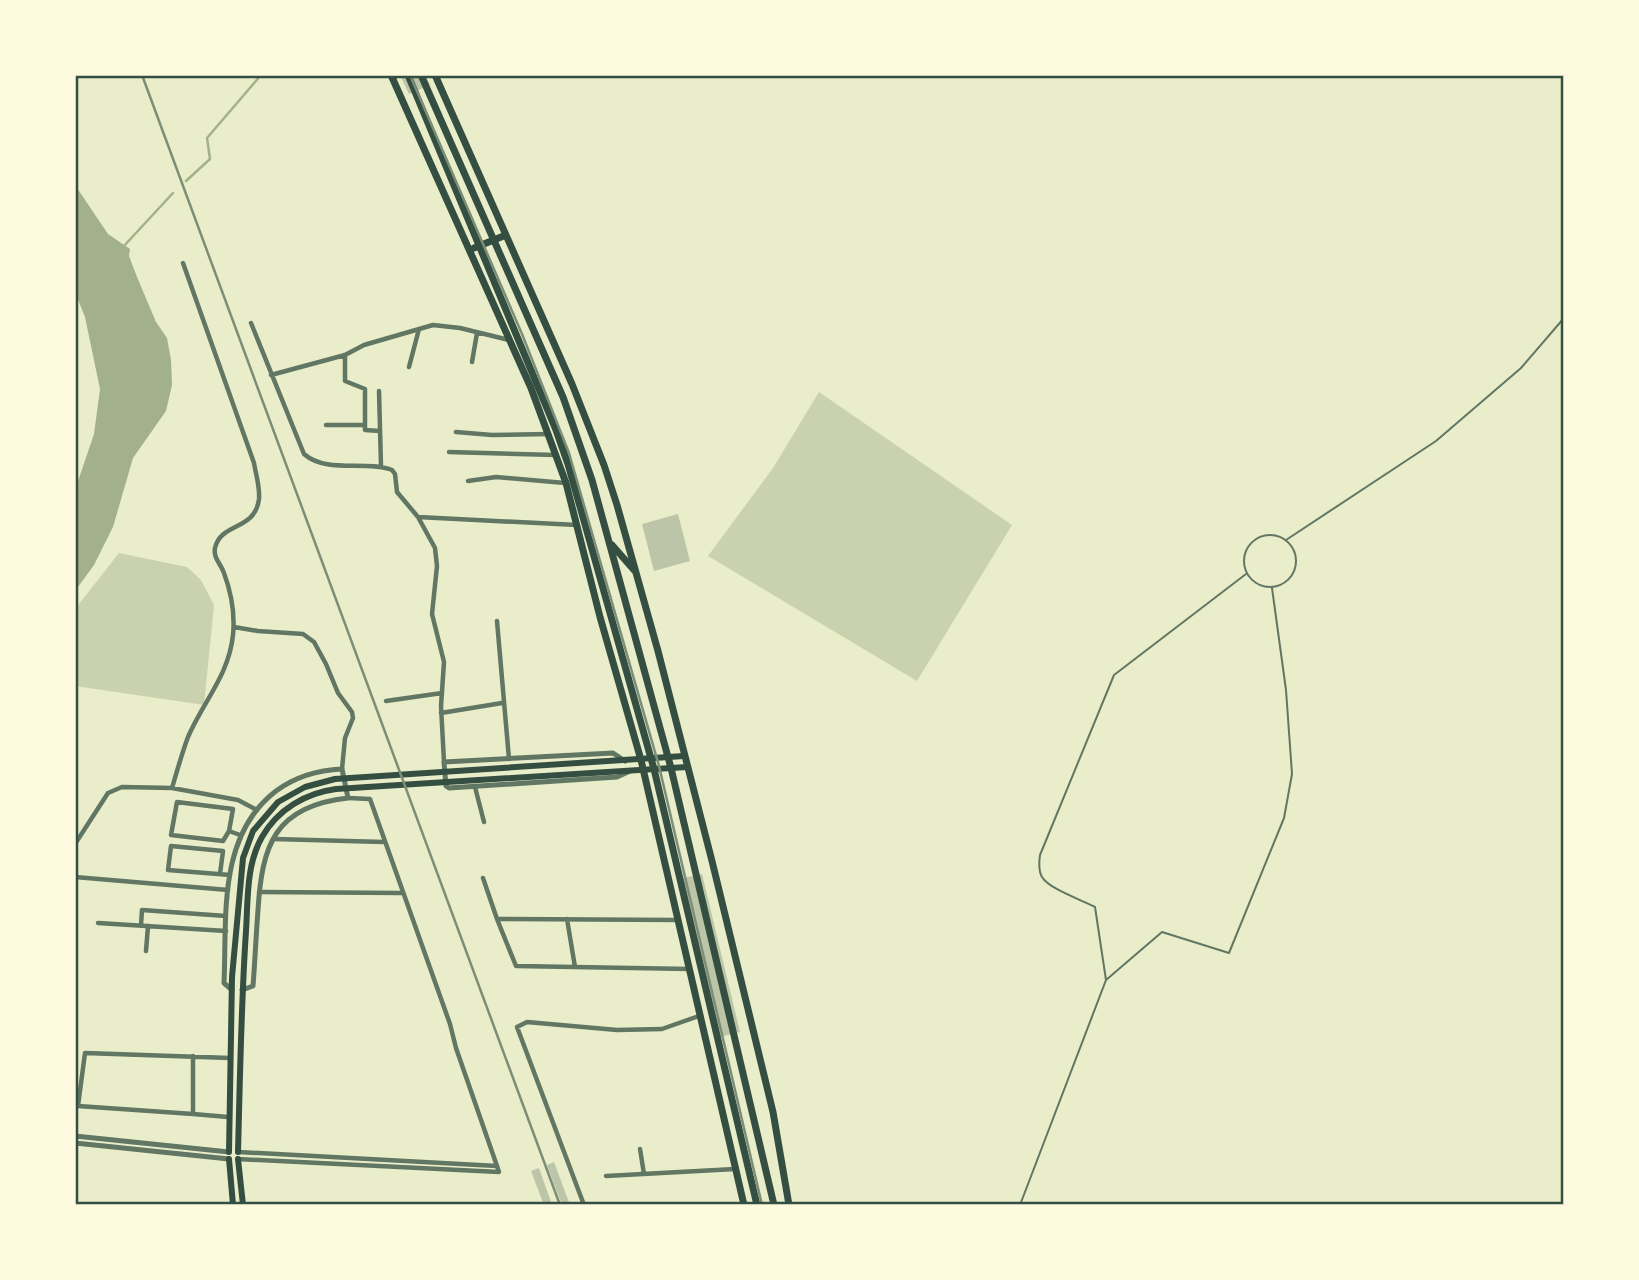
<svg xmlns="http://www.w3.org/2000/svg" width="1639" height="1280" viewBox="0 0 1639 1280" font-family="Karla,sans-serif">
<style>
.green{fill:#cad2ad}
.water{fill:#a3b18a}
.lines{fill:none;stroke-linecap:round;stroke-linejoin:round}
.stream{stroke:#a3b18a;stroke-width:2.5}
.building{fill:#bcc5a7}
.service{stroke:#617663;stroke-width:2}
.minor{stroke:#617663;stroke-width:4.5}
.tertiary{stroke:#617663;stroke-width:5}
.secondary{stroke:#344e41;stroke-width:6}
.primary{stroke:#344e41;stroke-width:7}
.trunk{stroke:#344e41;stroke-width:7}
.rail{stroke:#7c8e77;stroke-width:2.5}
.neatline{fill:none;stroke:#344e41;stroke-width:2.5}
</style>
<rect width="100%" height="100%" fill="#e9edc9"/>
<path class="green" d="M819 392 1012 525 917 681 708 556 773 468Z
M119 553 187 567 201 580 214 605 204 705 75 686V609Z"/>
<path class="water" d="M75 185 108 234 130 249 129 256 137 277 156 322 167 338 171 360 172 385 166 411 133 458 113 527 94 565 75 591V490L94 434 100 389 85 317 75 292Z"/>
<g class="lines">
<path class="stream" d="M186 181 210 159 207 138 261 75
M123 247 173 193"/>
</g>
<path class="building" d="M400 75H425L430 85 409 94Z
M678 514 690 561 654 571 642 524Z
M702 874 740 1032 716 1038 679 879Z
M554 1162 570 1205H562L547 1165Z
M539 1168 552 1205H544L531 1171Z"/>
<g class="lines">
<path class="service" d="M1244 561a26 26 0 1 1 52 0a26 26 0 1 1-52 0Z
M1286 540 1436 441 1521 368 1564 318
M1246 574 1114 675 1040 855C1039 862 1038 870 1042 877 1049 889 1082 900 1095 907L1106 980 1162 932 1229 953 1284 818 1292 774 1286 690 1272 588
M1020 1205 1106 980"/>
<path class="minor" d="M251 323 304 454C327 474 365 460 392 470L395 474 397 492 418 517 435 548 437 566 432 614 444 662 441 706 444 762
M345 356V381L365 389V425
M472 362 477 333
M409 367 419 329
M271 375 345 355 364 345 433 325 460 328 509 340
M379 391 381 466
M326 425H365V430L380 431
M456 432 492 435 549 434
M449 452 556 455
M468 481 496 477 565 483
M418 517 577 525
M497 621 509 759
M234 627 258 631 303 634 314 642 326 664 338 693 352 712 353 718 345 738 342 769
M386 701 442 693
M441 713 502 703
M475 787 484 822
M172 788C177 771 182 753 188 737 203 702 229 675 233 635 235 615 231 592 224 573 221 564 213 558 215 548 221 522 255 531 259 499 260 487 256 475 254 463L183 263
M348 798 370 799 450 1024 456 1048 497 1166
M229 831 233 809 177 802 171 835 223 841 229 831 240 835
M274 839 384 842
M75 844 108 793 122 787 172 788 238 800 257 810
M220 874 223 851 171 846 168 870 230 875
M75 877 228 890
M483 878 497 919 677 920
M259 892 402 893
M497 919 516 966 690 969
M567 919 575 967
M98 923 226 931
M141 925 142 910 226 916
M146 951 148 926
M193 1056V1114L78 1106 85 1053 230 1058
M193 1114 228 1117
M640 1149 644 1174
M238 1152 497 1166
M238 1159 499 1172 497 1166
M606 1176 735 1169
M584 1205 517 1027 527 1022 617 1030 662 1029 699 1016"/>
<path class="tertiary" d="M625 761 613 753 444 762 446 786 449 788 617 777 630 771
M232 990 224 983C227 917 217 836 276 791 295 777 319 770 342 769L348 798C274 806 262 846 258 910 256 936 255 961 253 986L242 990
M75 1136 229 1152
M75 1143 229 1159"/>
<path class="secondary" d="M229 1152 232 977 243 858 253 831 278 802 305 787 335 779 684 756
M238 1152C240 1078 241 1005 246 931 248 900 246 865 262 837 278 809 306 793 336 789L687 767
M229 1159 233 1205
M238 1159 243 1205"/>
<path class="primary" d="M391 75 531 388 566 483 600 617 641 760 744 1205
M435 75 572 384 604 465 617 505 658 651 712 861 773 1112 789 1205
M474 248 506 235"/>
<path class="trunk" d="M392 75 393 78
M408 75 556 430 568 464 654 769 757 1205
M421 75 563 397 592 480 671 768 774 1205
M612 545 634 570"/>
<path class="rail" d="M142 75 560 1205
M410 75 522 334 569 453 659 766 762 1205"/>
</g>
<rect width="1639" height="1280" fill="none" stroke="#fefae0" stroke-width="154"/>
<rect x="77" y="77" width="1485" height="1126" class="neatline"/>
</svg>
